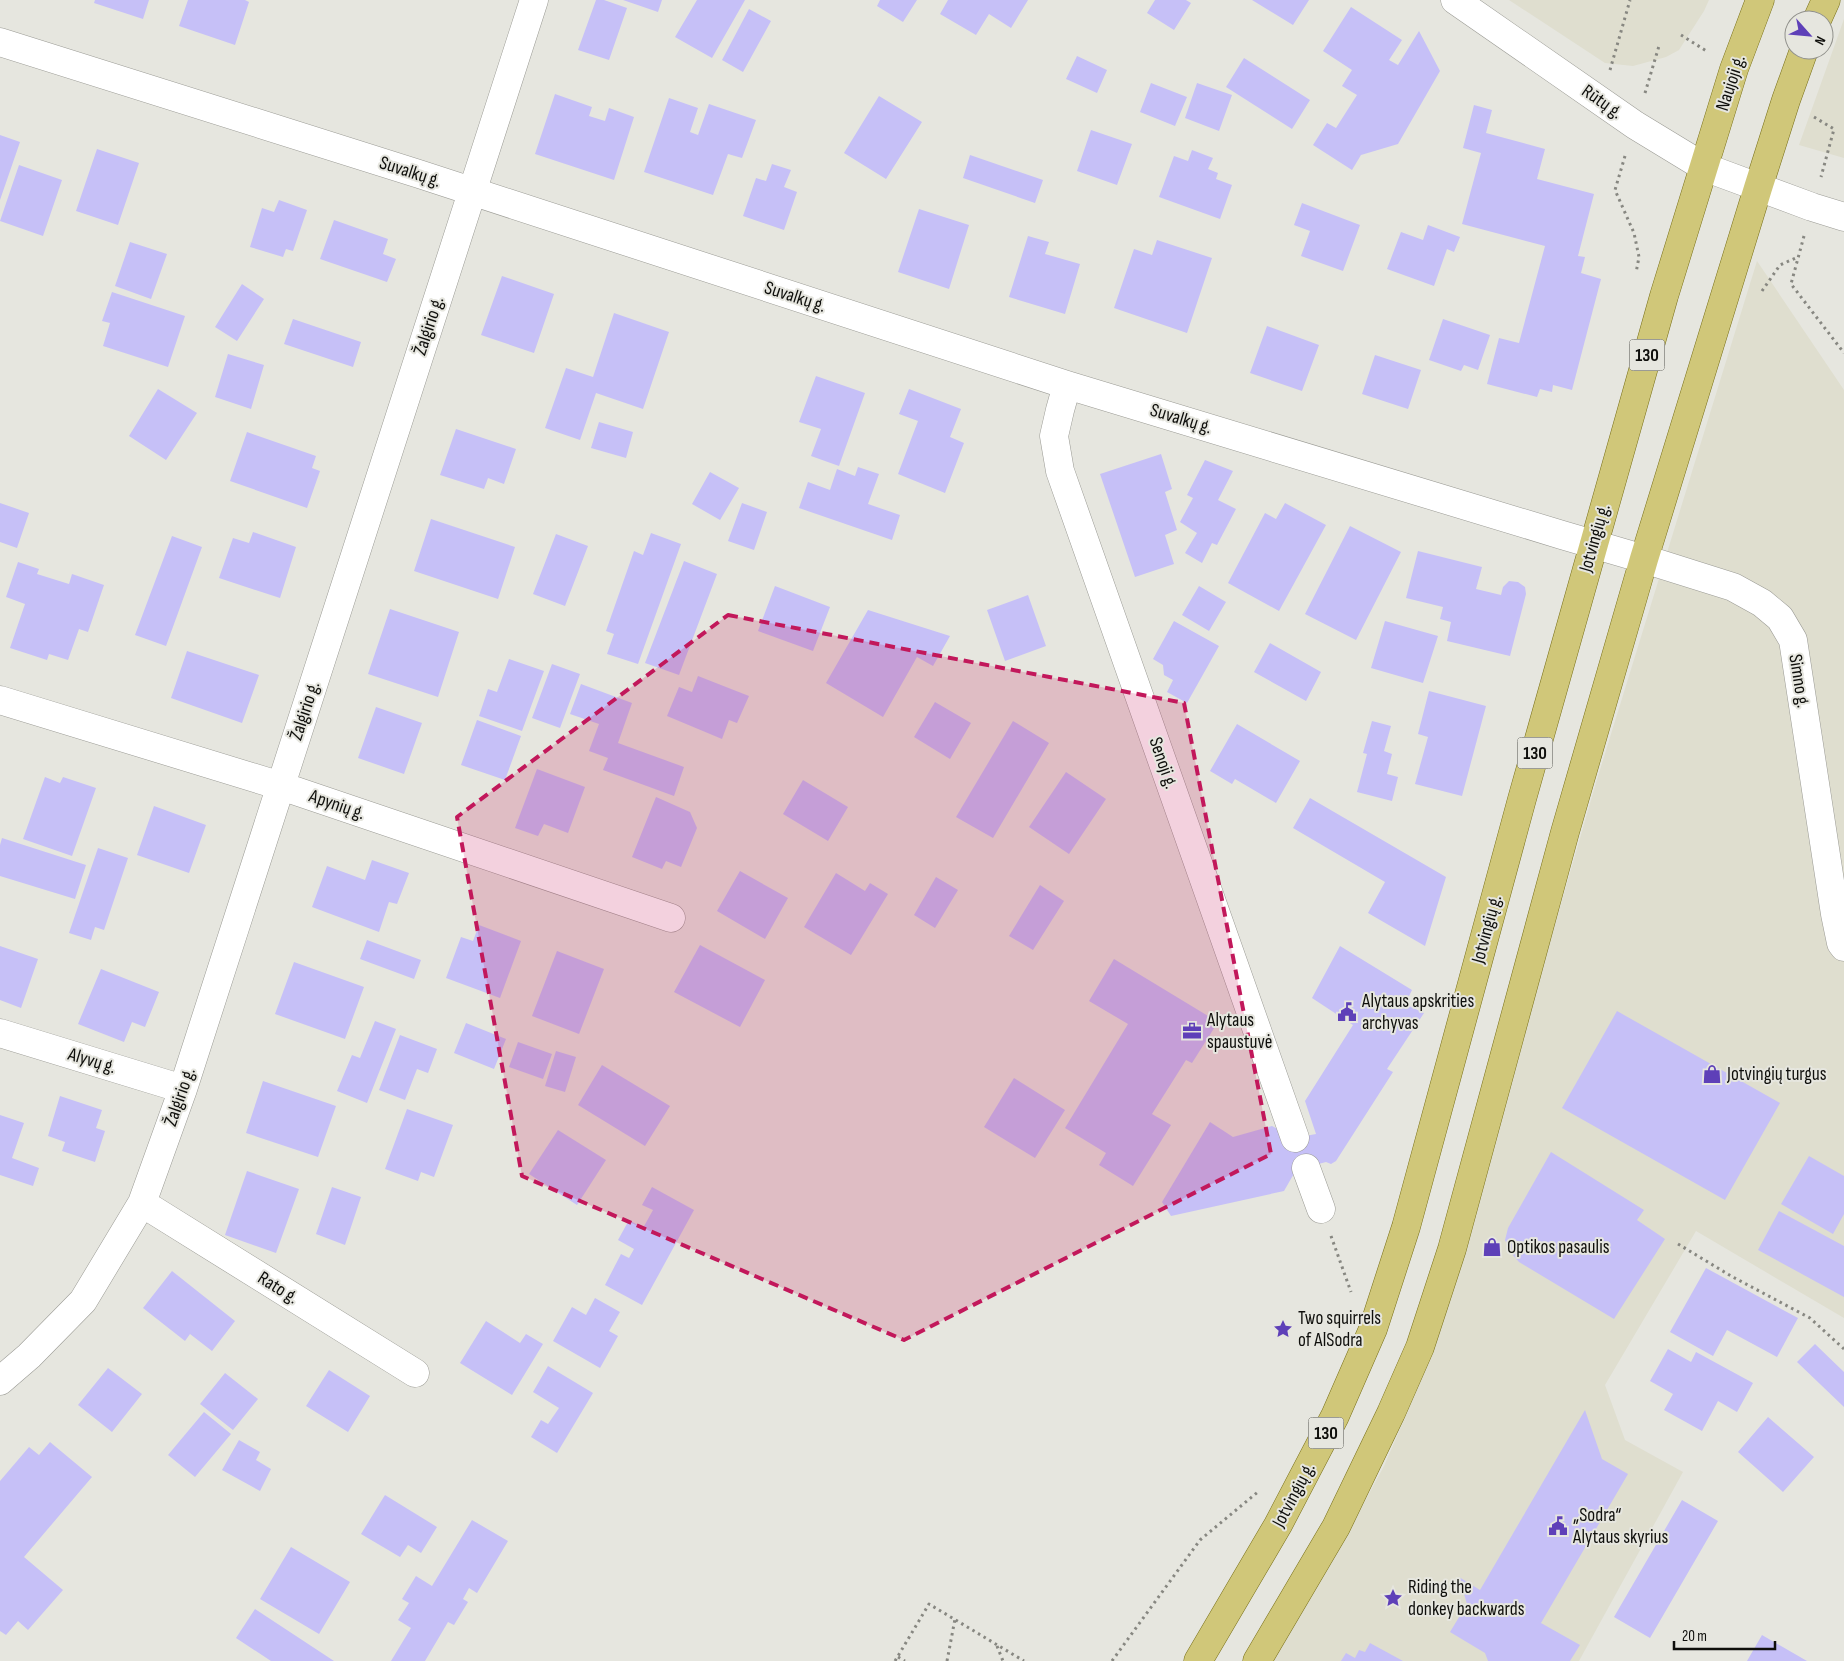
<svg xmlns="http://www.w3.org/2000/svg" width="1844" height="1661" viewBox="0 0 1844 1661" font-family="'Sofia Sans Condensed',sans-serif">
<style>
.built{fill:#dfdecf}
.building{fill:#c6c0f7}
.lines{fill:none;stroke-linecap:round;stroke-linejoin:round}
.street-casing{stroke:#9b9b95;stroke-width:29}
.primary-casing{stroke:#786f18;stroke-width:29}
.path{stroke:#878781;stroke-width:3;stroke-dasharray:2.5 4;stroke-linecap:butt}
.street{stroke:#fff;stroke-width:28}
.primary{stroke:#d0c779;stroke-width:28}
.marked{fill:#c2185b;fill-opacity:0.2;stroke:#c2185b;stroke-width:4;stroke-dasharray:10 6;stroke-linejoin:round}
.labels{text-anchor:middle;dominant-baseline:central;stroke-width:4;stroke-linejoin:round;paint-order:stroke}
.shield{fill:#e6e6df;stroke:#50504b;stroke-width:1}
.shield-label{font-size:18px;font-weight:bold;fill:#0f0f0c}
.street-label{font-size:19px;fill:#0f0f0c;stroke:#e6e6df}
.poi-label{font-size:19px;fill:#0f0f0c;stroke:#e6e6df;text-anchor:start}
</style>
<rect width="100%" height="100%" fill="#e6e6df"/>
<path class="built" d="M1509 0H1709L1704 11 1679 50 1666 57 1633 66 1605 63Z
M1844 19V158L1799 145Z
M1757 261 1844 390V1318L1696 1231 1605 1385 1625 1440 1683 1472 1579 1661H1272L1345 1538 1384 1466 1420 1383 1443 1313 1595 786Z"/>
<path class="building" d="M95 0H149L143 19 94 3Z
M188 0H245L249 2 235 45 179 26Z
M596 0H604L627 8 609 60 578 50Z
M623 0H662L658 12Z
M697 0H745L712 58 675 37Z
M880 0H917L903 22 877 6Z
M948 0H1028L1011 28 989 14 976 35 940 14Z
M1155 0H1186L1191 3 1174 30 1147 13Z
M1252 0H1309L1293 25Z
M1351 7 1402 40 1389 60 1398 65 1419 31 1440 71 1398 144 1361 155 1352 170 1313 145 1327 123 1336 128 1357 95 1342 86 1352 70 1323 51Z
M749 9 771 21 743 72 722 60Z
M1077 56 1107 70 1097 93 1066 79Z
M1244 58 1310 100 1292 129 1226 87Z
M1151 83 1187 97 1175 126 1140 112Z
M1197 83 1232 95 1219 131 1185 118Z
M555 94 592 107 589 116 605 121 609 108 634 117 614 180 535 154Z
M879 96 922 122 886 179 844 153Z
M669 98 698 108 690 132 698 135 709 104 756 120 742 158 728 154 713 195 644 172Z
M1474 105 1492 110 1486 133 1545 149 1537 179 1594 194 1578 256 1585 257 1581 273 1601 279 1572 390 1553 385 1552 392 1540 389 1537 397 1487 384 1499 338 1519 343 1545 246 1462 224 1481 153 1463 148Z
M1091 130 1132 144 1117 185 1077 171Z
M0 135 20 142 0 200Z
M97 149 139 163 118 225 76 211Z
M1192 150 1213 158 1208 169 1218 173 1216 179 1232 185 1220 219 1159 197 1174 156 1188 161Z
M970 155 1043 180 1035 203 963 178Z
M772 164 791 170 784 187 797 192 784 230 743 216 756 178 766 181Z
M19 165 62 180 43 236 0 221Z
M279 200 307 210 293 251 286 249 283 257 250 247 262 208 274 212Z
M1302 203 1360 225 1343 271 1301 256 1310 231 1294 225Z
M919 209 969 225 949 289 898 272Z
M334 220 388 239 383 254 396 259 387 282 320 259Z
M1428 225 1460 237 1454 252 1447 249 1434 286 1387 269 1401 232 1423 240Z
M1028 236 1049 242 1045 254 1080 264 1065 314 1009 297Z
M1157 240 1212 258 1187 333 1114 308 1134 249 1152 255Z
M130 242 167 254 151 299 115 286Z
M502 276 554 294 534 353 481 335Z
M242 284 264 299 237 341 215 327Z
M112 292 185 316 168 367 103 346 110 323 102 321Z
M614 313 669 332 643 409 596 393 580 440 545 428 566 368 593 377Z
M293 319 361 342 353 367 284 344Z
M1443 319 1490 335 1478 370 1464 365 1461 371 1429 360Z
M1267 326 1319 345 1302 391 1250 373Z
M228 354 264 365 251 409 215 397Z
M1375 355 1421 370 1408 409 1362 394Z
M816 376 865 393 839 466 811 456 821 429 799 422Z
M158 389 197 413 166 460 129 436Z
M909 389 961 409 950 437 964 443 945 493 898 474 918 421 899 414Z
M599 422 633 432 626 458 591 448Z
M456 429 516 449 504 484 488 478 484 489 440 475Z
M247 432 316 456 312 468 320 471 307 508 230 481Z
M1161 454 1172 489 1165 492 1177 530 1165 535 1174 564 1135 577 1100 474Z
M1205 460 1233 471 1218 500 1236 509 1217 545 1212 543 1202 563 1185 553 1197 533 1180 522 1193 498 1187 495Z
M858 467 879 474 868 504 900 515 892 540 799 508 808 482 830 490 837 469 855 476Z
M710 472 739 488 720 520 692 504Z
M0 503 29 513 17 548 0 542Z
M742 503 767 512 754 550 728 541Z
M1285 503 1326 525 1279 611 1228 583 1265 513 1276 519Z
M431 519 515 547 498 599 414 571Z
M1350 526 1401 552 1356 640 1305 614Z
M253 532 296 547 280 598 219 578 233 538 249 543Z
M651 533 681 544 638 664 607 654 614 634 606 631 634 551 643 555Z
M556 534 588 546 565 606 533 594Z
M172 536 202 547 166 646 135 635Z
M1418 551 1482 567 1476 589 1501 595 1503 587 1509 581 1518 582 1525 587 1526 594 1510 656 1447 641 1451 622 1440 619 1443 607 1406 598Z
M684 561 717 574 679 675 645 663Z
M18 562 39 569 37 574 69 584 72 574 104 585 88 632 79 629 68 660 49 654 47 660 10 648 25 604 6 597Z
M775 586 830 607 813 651 758 631Z
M1199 586 1226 602 1209 631 1182 615Z
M1028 595 1046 646 1005 661 987 610Z
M390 609 459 632 438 697 368 674Z
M868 610 950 636 933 666 917 657 883 717 826 683Z
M1174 621 1219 646 1187 703 1167 692 1173 680 1164 675 1163 665 1153 659Z
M1385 621 1438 636 1423 683 1371 668Z
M1270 643 1321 672 1306 701 1254 672Z
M187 651 259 675 242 723 171 698Z
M509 659 544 671 522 731 479 716 488 689 497 692Z
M552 664 580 674 560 728 532 718Z
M698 676 749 696 737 723 729 720 722 739 667 716 679 687 692 692Z
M581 684 632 703 618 743 684 767 674 796 603 770 608 758 589 751 599 724 570 714Z
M1429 691 1486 706 1462 796 1415 784 1428 737 1418 734Z
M935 702 971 723 950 759 914 737Z
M376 707 422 723 404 774 358 758Z
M477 720 521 736 505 780 461 765Z
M1013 721 1049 743 993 838 956 817Z
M1372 721 1391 726 1384 751 1392 754 1387 774 1398 777 1392 801 1357 792 1367 754 1363 753Z
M1237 724 1300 761 1276 803 1235 779 1232 784 1210 771Z
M537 769 585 787 568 833 544 824 538 836 515 828Z
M1066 772 1106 799 1069 854 1029 827Z
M45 777 60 783 63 777 96 788 72 856 23 839Z
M803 780 848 807 828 841 783 814Z
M656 797 690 812 697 828 681 867 666 861 662 869 632 857Z
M1310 798 1446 877 1425 946 1368 913 1385 882 1293 828Z
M154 806 206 825 189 873 137 855Z
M2 838 86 865 75 899 0 876V845Z
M98 848 128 858 104 930 95 927 91 940 69 933Z
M372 860 409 873 397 904 389 902 379 932 312 907 327 866 365 880Z
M740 871 788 898 765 939 717 911Z
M836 873 865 891 870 883 888 894 851 955 804 927Z
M936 877 958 890 935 928 914 915Z
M1040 885 1064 901 1033 950 1009 936Z
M479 925 521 941 500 998 446 978 461 937 473 941Z
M367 940 421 960 414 979 360 959Z
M700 945 765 980 740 1027 674 992Z
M0 946 38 959 21 1008 0 1000Z
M1340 946 1412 990 1405 1004 1424 1013 1387 1069 1393 1072 1336 1161 1331 1164 1326 1162 1296 1170 1284 1191 1171 1216 1162 1202 1210 1122 1233 1137 1272 1126 1295 1138 1316 1134 1305 1101 1353 1025 1312 998Z
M557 951 604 969 579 1034 532 1016Z
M1114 959 1218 1022 1192 1063 1186 1060 1152 1114 1171 1125 1133 1186 1099 1165 1106 1153 1065 1128 1128 1024 1089 1001Z
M294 962 364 987 345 1039 275 1014Z
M101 969 159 992 145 1027 132 1022 124 1042 78 1024Z
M1617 1011 1780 1103 1725 1200 1562 1108Z
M375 1021 396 1029 367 1103 337 1091 352 1055 360 1058Z
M466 1023 506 1039 494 1069 454 1053Z
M400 1035 437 1049 428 1073 417 1069 405 1100 379 1090Z
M518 1042 552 1054 543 1079 509 1067Z
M556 1051 576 1057 565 1092 545 1086Z
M602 1065 670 1106 645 1146 578 1105Z
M1014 1078 1065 1110 1035 1158 984 1127Z
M263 1081 336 1106 318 1157 246 1133Z
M60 1096 102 1110 96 1128 105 1131 95 1162 62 1151 65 1142 48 1136Z
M407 1109 453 1125 434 1177 421 1172 418 1181 385 1169Z
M0 1115 24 1123 12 1158 39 1168 33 1186 0 1175Z
M558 1130 606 1160 577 1205 529 1174Z
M1551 1152 1644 1210 1637 1220 1665 1239 1614 1319 1519 1262 1511 1253 1505 1240 1508 1228Z
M1809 1156 1844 1176V1214L1833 1234 1781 1204Z
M247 1171 299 1189 276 1253 225 1235Z
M332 1187 361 1197 345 1245 316 1234Z
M652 1187 694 1210 642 1305 605 1285 621 1254 629 1258 634 1249 618 1240 629 1220 643 1228 653 1210 642 1205Z
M1779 1211 1844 1246V1297L1758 1250Z
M1706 1268 1798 1318 1777 1357 1727 1330 1713 1356 1670 1332Z
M172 1271 235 1321 212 1351 190 1334 185 1341 143 1308Z
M595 1298 620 1312 609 1331 618 1336 600 1368 553 1341 572 1307 586 1315Z
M486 1321 520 1343 526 1334 543 1344 512 1395 460 1363Z
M1815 1344 1844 1372V1407L1797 1362Z
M1668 1349 1691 1362 1696 1352 1753 1383 1737 1412 1718 1401 1702 1431 1664 1410 1673 1394 1650 1381Z
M548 1366 593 1393 557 1453 531 1437 541 1420 548 1424 559 1408 533 1392Z
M108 1368 142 1394 112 1432 78 1405Z
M329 1370 370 1396 348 1432 306 1406Z
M225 1373 258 1399 233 1430 200 1404Z
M1585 1410 1602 1459 1628 1474 1541 1623 1580 1645 1570 1661H1488L1485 1653 1450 1632 1467 1604 1459 1577 1480 1590Z
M204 1412 231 1434 195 1477 168 1455Z
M1768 1417 1814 1457 1783 1492 1738 1452Z
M239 1440 260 1452 256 1460 271 1469 260 1491 222 1470Z
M50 1442 92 1477 24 1557 63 1590 28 1630 18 1621 6 1635 0 1631V1481L29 1447 39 1455Z
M385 1495 437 1527 421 1553 408 1545 400 1557 361 1534Z
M1682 1500 1718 1521 1650 1638 1614 1617Z
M472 1520 508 1541 477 1593 469 1588 463 1599 468 1602 454 1625 448 1622 425 1661H391L411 1628 398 1620 409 1603 402 1599 416 1576 432 1586Z
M291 1547 350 1582 319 1634 260 1599Z
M255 1609 334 1661H271L236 1638Z
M1762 1635 1807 1661H1747Z
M1370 1643 1403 1661H1341L1346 1653 1355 1658 1359 1650 1365 1652Z"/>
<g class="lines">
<g class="street-casing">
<path id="street" d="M1455 0 1635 125 1704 167 1812 207 1844 217
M0 42 419 174 1067 385 1562 535 1644 559 1733 587 1762 603 1780 618 1793 640 1835 914 1841 943 1844 947
M1067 385 1060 410 1054 436 1060 471 1295 1138
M0 700 281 786 671 918
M0 1033 183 1089
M1306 1168 1321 1209
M142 1203 415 1373
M0 1381 29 1356 83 1301 142 1203 183 1089 534 0"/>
</g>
<g class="primary-casing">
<path id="primary" d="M1817 20 1826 0
M1198 1661 1278 1525 1335 1416 1373 1329 1406 1227 1522 799 1664 296 1734 69 1760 0
M1257 1661 1336 1527 1391 1413 1420 1347 1452 1249 1565 832 1644 559 1758 188 1786 100 1804 50"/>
</g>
<path class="path" d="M1681 35 1708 52
M1610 70 1630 0
M1645 93 1659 46
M1814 117 1834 129 1821 177
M1625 156 1615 190 1634 233 1639 257 1636 273
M1804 236 1791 284 1844 353
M1762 291 1780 265 1798 257
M1331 1236 1351 1292
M1678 1244 1731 1276 1810 1318 1844 1349
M997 1646 1003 1661
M898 1657 905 1661
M895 1661 929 1604 1024 1661
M947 1661 955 1619
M1112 1661 1200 1540 1259 1491"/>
<use href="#street" class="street"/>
<use href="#primary" class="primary"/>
</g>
<path class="marked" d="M728 615 1184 703 1271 1154 904 1340 522 1176 457 817Z"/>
<defs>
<g id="civic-bare" transform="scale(1.5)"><path d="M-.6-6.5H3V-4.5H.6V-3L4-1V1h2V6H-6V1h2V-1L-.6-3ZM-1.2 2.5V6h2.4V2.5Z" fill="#5e40b8" stroke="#e6e6df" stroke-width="2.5" paint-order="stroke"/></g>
<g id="office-bare" transform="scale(1.5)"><path d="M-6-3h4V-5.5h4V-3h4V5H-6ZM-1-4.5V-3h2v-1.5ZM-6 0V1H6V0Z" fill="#5e40b8" stroke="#e6e6df" stroke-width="2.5" paint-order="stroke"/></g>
<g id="shop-bare" transform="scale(1.5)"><path d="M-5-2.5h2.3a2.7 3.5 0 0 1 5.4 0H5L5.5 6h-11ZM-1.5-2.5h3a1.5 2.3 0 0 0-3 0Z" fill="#5e40b8" stroke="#e6e6df" stroke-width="2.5" paint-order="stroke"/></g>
<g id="sight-bare" transform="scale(1.5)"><path d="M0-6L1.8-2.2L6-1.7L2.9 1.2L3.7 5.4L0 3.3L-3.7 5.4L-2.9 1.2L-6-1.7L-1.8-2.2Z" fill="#5e40b8" stroke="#e6e6df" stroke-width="2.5" paint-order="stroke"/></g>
</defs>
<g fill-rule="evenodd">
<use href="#civic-bare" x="1347" y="1012"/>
<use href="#office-bare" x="1192" y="1031"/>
<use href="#shop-bare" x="1712" y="1074"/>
<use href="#shop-bare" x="1492" y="1247"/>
<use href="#sight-bare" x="1283" y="1329"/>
<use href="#civic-bare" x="1558" y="1526"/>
<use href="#sight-bare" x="1393" y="1598"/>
</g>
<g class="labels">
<g class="shield">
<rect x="1629.5" y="339.5" width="35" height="31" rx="4"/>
<rect x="1517.5" y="737.5" width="35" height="31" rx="4"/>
<rect x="1308.5" y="1417.5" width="35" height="31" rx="4"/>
</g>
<g class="shield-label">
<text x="1647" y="355">130</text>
<text x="1535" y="753">130</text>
<text x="1326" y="1433">130</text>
</g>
<g class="street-label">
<text transform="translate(1731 83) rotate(-72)">Naujoji g.</text>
<text transform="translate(1602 102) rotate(35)">Rūtų g.</text>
<text transform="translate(410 172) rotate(18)">Suvalkų g.</text>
<text transform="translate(795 297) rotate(18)">Suvalkų g.</text>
<text transform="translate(429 326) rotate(-72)">Žalgirio g.</text>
<text transform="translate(1181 419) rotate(17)">Suvalkų g.</text>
<text transform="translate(1595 538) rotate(-74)">Jotvingių g.</text>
<text transform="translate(1799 681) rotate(81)">Simno g.</text>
<text transform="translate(305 711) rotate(-72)">Žalgirio g.</text>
<text transform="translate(1163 763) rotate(71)">Senoji g.</text>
<text transform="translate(337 805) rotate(19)">Apynių g.</text>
<text transform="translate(1487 929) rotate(-75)">Jotvingių g.</text>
<text transform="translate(92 1061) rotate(17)">Alyvų g.</text>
<text transform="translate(180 1097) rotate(-71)">Žalgirio g.</text>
<text transform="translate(278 1288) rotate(32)">Rato g.</text>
<text transform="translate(1294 1495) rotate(-62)">Jotvingių g.</text>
</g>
<g class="poi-label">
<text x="1362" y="1001">Alytaus apskrities<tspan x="1362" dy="22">archyvas</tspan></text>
<text x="1207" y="1020">Alytaus<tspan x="1207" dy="22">spaustuvė</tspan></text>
<text x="1727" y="1074">Jotvingių turgus</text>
<text x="1507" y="1247">Optikos pasaulis</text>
<text x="1298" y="1318">Two squirrels<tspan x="1298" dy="22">of AlSodra</tspan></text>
<text x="1573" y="1515">„Sodra“<tspan x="1573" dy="22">Alytaus skyrius</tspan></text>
<text x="1408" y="1587">Riding the<tspan x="1408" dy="22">donkey backwards</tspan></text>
</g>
</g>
<g transform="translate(1809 35) rotate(117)"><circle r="24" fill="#e6e6df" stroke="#90908b"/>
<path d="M0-4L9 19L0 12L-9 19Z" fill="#5e40b8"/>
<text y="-8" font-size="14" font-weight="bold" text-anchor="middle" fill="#0f0f0c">N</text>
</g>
<path d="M1674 1641v8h101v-8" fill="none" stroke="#0f0f0c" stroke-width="2.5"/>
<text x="1682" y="1641" font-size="15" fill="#0f0f0c" stroke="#e6e6df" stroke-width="4" paint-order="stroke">20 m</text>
</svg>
